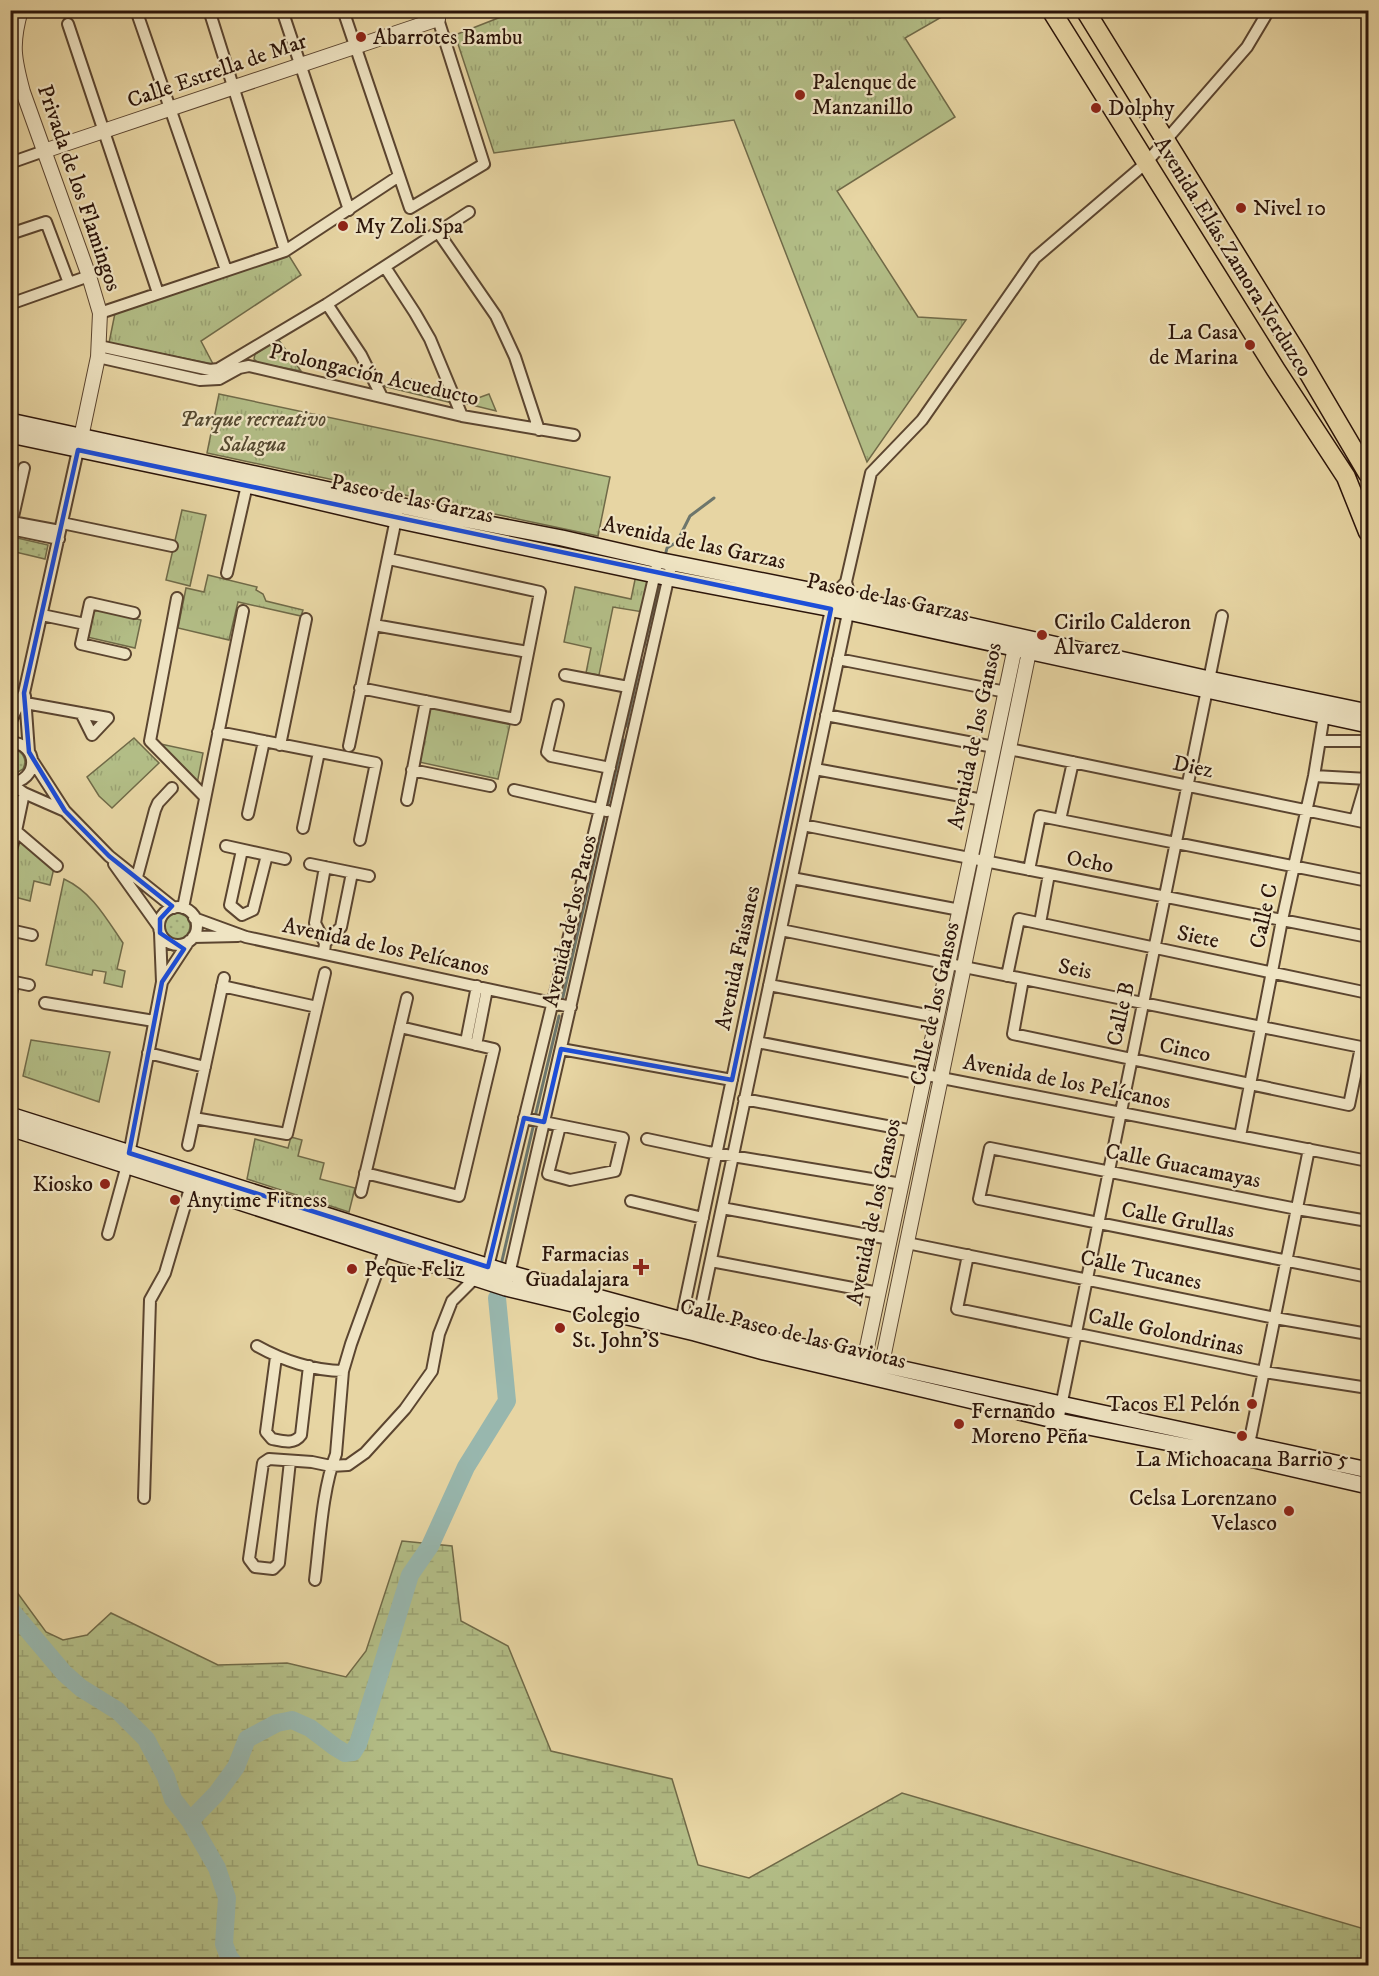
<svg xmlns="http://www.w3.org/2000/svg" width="1379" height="1976" viewBox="0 0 1379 1976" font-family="'IM FELL DW Pica',serif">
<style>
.grass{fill:url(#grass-tufts);stroke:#706a48;stroke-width:1.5}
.wetland{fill:url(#wetland-marsh);stroke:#706a48;stroke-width:1.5}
.garden{fill:url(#garden-dots);stroke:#706a48;stroke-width:1.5}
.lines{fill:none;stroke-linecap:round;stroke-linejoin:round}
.stream{stroke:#6d766c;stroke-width:3}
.river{stroke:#98b7ae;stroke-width:18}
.minor-casing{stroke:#5b4530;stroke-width:14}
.tertiary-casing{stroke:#5b4530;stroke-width:16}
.secondary-casing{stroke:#2c150a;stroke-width:18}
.primary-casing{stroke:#2c150a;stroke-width:21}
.minor{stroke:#efe4c3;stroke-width:10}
.tertiary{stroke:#efe4c3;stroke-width:14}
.secondary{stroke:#efe4c3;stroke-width:15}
.primary{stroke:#e7d5a3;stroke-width:18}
.marked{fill:none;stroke:#1d4ed8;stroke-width:4.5;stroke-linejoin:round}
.poi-dot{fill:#8f2418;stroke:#efe4c3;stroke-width:2}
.labels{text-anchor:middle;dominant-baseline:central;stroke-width:4.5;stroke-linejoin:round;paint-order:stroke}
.poi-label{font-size:22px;fill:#2c150a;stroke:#efe4c3;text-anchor:start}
.street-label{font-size:22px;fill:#2c150a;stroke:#efe4c3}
.park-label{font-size:22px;font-style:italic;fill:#544830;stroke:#efe4c3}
</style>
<defs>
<pattern id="grass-tufts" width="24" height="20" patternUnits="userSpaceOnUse" patternTransform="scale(1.5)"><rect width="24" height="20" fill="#b3be87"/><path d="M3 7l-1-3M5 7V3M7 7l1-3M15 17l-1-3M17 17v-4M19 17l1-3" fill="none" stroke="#9aa273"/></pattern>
<pattern id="wetland-marsh" width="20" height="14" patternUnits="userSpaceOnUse" patternTransform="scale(1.5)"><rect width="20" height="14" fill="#b3be87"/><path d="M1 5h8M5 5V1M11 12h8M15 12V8" fill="none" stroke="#9aa273"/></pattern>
<pattern id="garden-dots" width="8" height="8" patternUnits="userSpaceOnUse" patternTransform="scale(1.5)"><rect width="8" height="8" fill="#b3be87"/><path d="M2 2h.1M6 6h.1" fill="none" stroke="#9aa273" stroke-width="1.8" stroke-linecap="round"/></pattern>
</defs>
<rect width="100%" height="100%" fill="#e7d5a3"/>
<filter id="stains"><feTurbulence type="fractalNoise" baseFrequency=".00333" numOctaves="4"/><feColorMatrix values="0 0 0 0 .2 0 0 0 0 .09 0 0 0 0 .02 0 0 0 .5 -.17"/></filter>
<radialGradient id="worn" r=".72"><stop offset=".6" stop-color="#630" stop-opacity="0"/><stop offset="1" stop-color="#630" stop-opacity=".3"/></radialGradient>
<path class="grass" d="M510 11H952L905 38 955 117 837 191 918 317 966 320 867 462 734 120 494 153 455 35 511 13Z
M288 254 301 275 201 341 213 364 109 343 115 313Z
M278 339 301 371 258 363 254 359 255 354Z
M411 379 418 394 445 384 452 403 383 386Z
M219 394 610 477 598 536 207 453Z
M489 394 496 411 464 403Z
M182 510 206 515 190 586 166 580Z
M208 575 257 587 256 590 263 594 266 601 303 610 301 616 238 602 229 640 178 628 186 588 204 592Z
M636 575 649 578 643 612 613 607 599 675 586 673 591 648 564 642 575 587 631 599Z
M93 609 141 620 135 648 87 637Z
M430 707 510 724 498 779 419 762Z
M134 738 159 763 112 808 99 796 87 777Z
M156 743 203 753 197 784Z
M18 839 54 868 50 885 34 881 30 901 11 896V873Z
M64 879C92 892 106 918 123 943L117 969 125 971 122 987 104 983 106 972 93 970 92 975 46 965Z
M31 1040 110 1052 99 1102 23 1076Z
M291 1137 302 1140 298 1156 324 1163 320 1179 355 1188 349 1212 247 1179 255 1139 288 1148Z"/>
<path class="wetland" d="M402 1541 452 1546 461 1621 508 1646 551 1751 672 1779 698 1865 749 1878 902 1793 1368 1930V1965H11V1584L46 1632 63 1640 87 1635 111 1613 218 1665 287 1663 346 1677 366 1651Z"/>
<path class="garden" d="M13 537 48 545 45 559 11 551Z
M11 749C22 749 28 759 23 769L12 776 11 775Z
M164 926a13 13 0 1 1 26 0a13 13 0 1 1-26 0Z"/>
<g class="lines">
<path class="stream" d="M666 552 667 548 677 542 690 516 714 498
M644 646 660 581
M626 726 641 660
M608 803 623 740
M562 1001 604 819
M535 1117 559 1016
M501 1265 534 1123
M497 1298 498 1291"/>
<path class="river" d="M10 1609 64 1673 81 1688 118 1711 146 1739 166 1777 173 1799 190 1821 217 1868 227 1898 224 1944 229 1957 236 1966
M190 1821 217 1793 236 1767 247 1739 277 1723 292 1720 310 1728 335 1747 345 1753 353 1752 358 1744 410 1575 430 1546 466 1467 507 1401 497 1298"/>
<g class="minor-casing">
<path id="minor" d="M136 10 226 270
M209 10 285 251
M282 10 349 210
M343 10 410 208 484 164 438 19
M68 24 158 293
M10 96 23 92
M10 163 44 151
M438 232 496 316 515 357 539 430
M10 234 46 222 69 283
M385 267 415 313 430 339 462 416
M10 304 89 276
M327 304 361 355 382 397
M100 313 285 251 399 176
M99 346 210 370 218 369 327 304 469 212
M98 357 200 380 219 379 239 368 249 366 462 416 574 435
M12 522 60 531
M62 523 172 546
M11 529 59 539
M10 530 24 468
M227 573 247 485
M177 598 150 741 205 797
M42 615 85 624
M374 625 528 652
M125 654 81 644 90 603 134 613
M838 659 1006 692
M565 675 628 687
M360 688 515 719 540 592 389 559
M25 696 29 752
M20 702 108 718 92 735 81 713
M558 705 547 752 551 756 610 768
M826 715 994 747
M10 723 24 693 78 450
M218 732 376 763 360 840
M1320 741H1368
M10 742C40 744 39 781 10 783
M280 745 306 619
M349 746 397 514
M1009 749 1368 823
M32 760 65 811
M815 769 983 800
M412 770 490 786
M1314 776 1368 779
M10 783 24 793 65 811 109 856 174 908
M514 790 607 811
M24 793 16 831 57 866
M407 800 426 701
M248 814 264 741
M1060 820 1073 762
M1355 820 1367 779 1368 768
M803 825 1368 937
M303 828 319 752
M226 846 285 859
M10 854 16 831
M114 864 159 927
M310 864 369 876
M1029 870 1040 816 1368 881
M137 877 155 810 158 803 172 788
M792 878 960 910
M159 926a19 19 0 1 1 38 0a19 19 0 1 1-38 0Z
M183 908 243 611
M242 915 230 905 242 850
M242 915 253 910 267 855
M194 918 246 937 571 1007
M1040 923 1049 874
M10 930 32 935
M781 930C974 969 1168 1008 1361 1047L1349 1105 1013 1034 1023 979
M193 937 238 936
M325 943 341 927 352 873
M324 953 325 943 315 923 325 867
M1007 976 1019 919 1368 993
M10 981 29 985
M162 982 189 941
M769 985 937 1017
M222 986 317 1007
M10 997 14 982
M45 1003 154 1021
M466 1042 477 986
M757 1042 1368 1161
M476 1045 487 989
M561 1049 732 1080
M148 1053 205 1067
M744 1099 913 1131
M194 1118 287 1134 325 973
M524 1118 623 1138 615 1171 570 1180 548 1174 560 1126
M1240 1136 1282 920 1314 776 1325 709
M647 1139 708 1152 902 1184
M188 1145 224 978
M365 1173 459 1196 494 1049 400 1027
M361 1192 407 998
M631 1201 703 1218
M722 1208 890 1239
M1368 1221 1297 1209 990 1148 979 1199 1368 1277
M108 1234 127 1165 162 982 160 933
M907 1243 1275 1318 1368 1334
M968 1255 957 1309 1264 1372 1368 1388
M711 1261 879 1293
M487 1271 600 809 656 569
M508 1279 670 571
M680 1326 834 595 846 582
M696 1330 851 599 846 582 871 473 922 420 1035 258 1146 163 1247 47 1269 10
M257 1346C282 1360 314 1371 343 1371
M276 1357 266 1432 272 1439C282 1441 294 1445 301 1435L309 1366
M1058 1421 1222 616
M1248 1449 1309 1149
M290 1461 279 1563 273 1569 255 1567 249 1559 263 1463 269 1459 312 1462 331 1466 348 1465 365 1453 405 1409 432 1371 439 1334 452 1301 475 1278
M144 1498 150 1300 165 1273 191 1185
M315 1580C320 1540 322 1490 336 1454L343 1371 351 1344 385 1250"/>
</g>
<g class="tertiary-casing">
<path id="tertiary" d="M21 10C11 44 14 59 23 92L89 276 100 313 98 357 79 447
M44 151 438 19 435 10
M862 1371 1017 638
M880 1373 1031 642"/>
</g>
<g class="secondary-casing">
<path id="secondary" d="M10 421 463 519 562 538 658 560 834 595 1209 679 1368 712
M10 435 247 485 396 520 669 578 848 612 1368 725
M10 1115 509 1273 682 1320 1061 1404 1368 1470
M10 1128 506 1288 695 1333 764 1352 1058 1421 1246 1458 1368 1486"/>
</g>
<g class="primary-casing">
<path id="primary" d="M1051 10 1276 370 1346 477 1368 532
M1085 10 1298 355 1368 474"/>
</g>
<use href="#minor" class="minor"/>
<use href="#tertiary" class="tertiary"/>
<use href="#secondary" class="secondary"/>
<use href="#primary" class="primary"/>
</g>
<path class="marked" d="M78 450 831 609 732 1080 561 1049 544 1122 524 1118 488 1267 129 1153 162 982 184 949 160 933V919L172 906 109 856 65 811 29 752 24 693Z"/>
<g class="poi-dot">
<circle cx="361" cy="37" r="6"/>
<circle cx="800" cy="95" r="6"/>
<circle cx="1096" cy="108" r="6"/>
<circle cx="1241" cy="208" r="6"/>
<circle cx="343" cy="226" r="6"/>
<circle cx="1250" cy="345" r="6"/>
<circle cx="1042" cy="635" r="6"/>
<circle cx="105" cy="1184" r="6"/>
<circle cx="175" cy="1200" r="6"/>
<path d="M638 1258h6v6h6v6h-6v6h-6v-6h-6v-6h6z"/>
<circle cx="352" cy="1269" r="6"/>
<circle cx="560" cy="1328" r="6"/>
<circle cx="1252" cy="1404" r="6"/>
<circle cx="959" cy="1424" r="6"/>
<circle cx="1242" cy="1436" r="6"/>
<circle cx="1289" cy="1511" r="6"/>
</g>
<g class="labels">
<g class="poi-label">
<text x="373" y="37">Abarrotes Bambu</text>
<text x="812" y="82">Palenque de<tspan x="812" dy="25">Manzanillo</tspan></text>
<text x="1108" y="108">Dolphy</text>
<text x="1253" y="208">Nivel 10</text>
<text x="355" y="226">My Zoli Spa</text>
<text x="1238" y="332" text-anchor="end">La Casa<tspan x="1238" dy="25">de Marina</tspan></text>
<text x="1054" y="622">Cirilo Calderon<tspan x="1054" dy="25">Alvarez</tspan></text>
<text x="93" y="1184" text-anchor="end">Kiosko</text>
<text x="187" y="1200">Anytime Fitness</text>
<text x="629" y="1254" text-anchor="end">Farmacias<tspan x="629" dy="25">Guadalajara</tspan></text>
<text x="364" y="1269">Peque Feliz</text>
<text x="572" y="1315">Colegio<tspan x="572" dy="25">St. John'S</tspan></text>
<text x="1240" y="1404" text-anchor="end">Tacos El Pelón</text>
<text x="971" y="1411">Fernando<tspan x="971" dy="25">Moreno Peña</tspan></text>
<text x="1242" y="1459" text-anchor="middle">La Michoacana Barrio 5</text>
<text x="1277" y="1498" text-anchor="end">Celsa Lorenzano<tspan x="1277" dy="25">Velasco</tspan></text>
</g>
<g class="street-label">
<text transform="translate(217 71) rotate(-19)">Calle Estrella de Mar</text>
<text transform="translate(79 188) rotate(71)">Privada de los Flamingos</text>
<text transform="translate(1233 257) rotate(58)">Avenida Elías Zamora Verduzco</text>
<text transform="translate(374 375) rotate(13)">Prolongación Acueducto</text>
<text transform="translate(412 499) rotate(12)">Paseo de las Garzas</text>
<text transform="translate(694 543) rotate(12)">Avenida de las Garzas</text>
<text transform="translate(888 598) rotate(12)">Paseo de las Garzas</text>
<text transform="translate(975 736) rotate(-78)">Avenida de los Gansos</text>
<text transform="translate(1193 767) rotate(12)">Diez</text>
<text transform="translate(1090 862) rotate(11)">Ocho</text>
<text transform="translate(1264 916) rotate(-78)">Calle C</text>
<text transform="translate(570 921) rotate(-77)">Avenida de los Patos</text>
<text transform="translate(1198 937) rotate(12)">Siete</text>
<text transform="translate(386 947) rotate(12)">Avenida de los Pelícanos</text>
<text transform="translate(738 958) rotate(-78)">Avenida Faisanes</text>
<text transform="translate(1075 969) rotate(11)">Seis</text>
<text transform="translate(935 1004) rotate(-78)">Calle de los Gansos</text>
<text transform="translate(1121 1014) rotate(-78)">Calle B</text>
<text transform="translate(1185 1050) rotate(12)">Cinco</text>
<text transform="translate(1067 1082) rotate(11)">Avenida de los Pelícanos</text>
<text transform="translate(1183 1166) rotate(11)">Calle Guacamayas</text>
<text transform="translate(874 1212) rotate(-78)">Avenida de los Gansos</text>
<text transform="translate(1178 1220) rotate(11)">Calle Grullas</text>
<text transform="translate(1141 1270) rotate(12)">Calle Tucanes</text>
<text transform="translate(1166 1332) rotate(12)">Calle Golondrinas</text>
<text transform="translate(793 1334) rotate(14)">Calle Paseo de las Gaviotas</text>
</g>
<g class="park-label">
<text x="253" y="419">Parque recreativo<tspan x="253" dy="25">Salagua</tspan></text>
</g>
</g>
<rect width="1379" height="1976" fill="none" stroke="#e7d5a3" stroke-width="36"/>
<rect x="12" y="12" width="1355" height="1952" fill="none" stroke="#2c150a" stroke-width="3"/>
<rect x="18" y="18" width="1343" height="1940" fill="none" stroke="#2c150a" stroke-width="1.5"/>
<rect width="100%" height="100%" filter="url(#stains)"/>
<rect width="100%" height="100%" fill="url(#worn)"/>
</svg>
